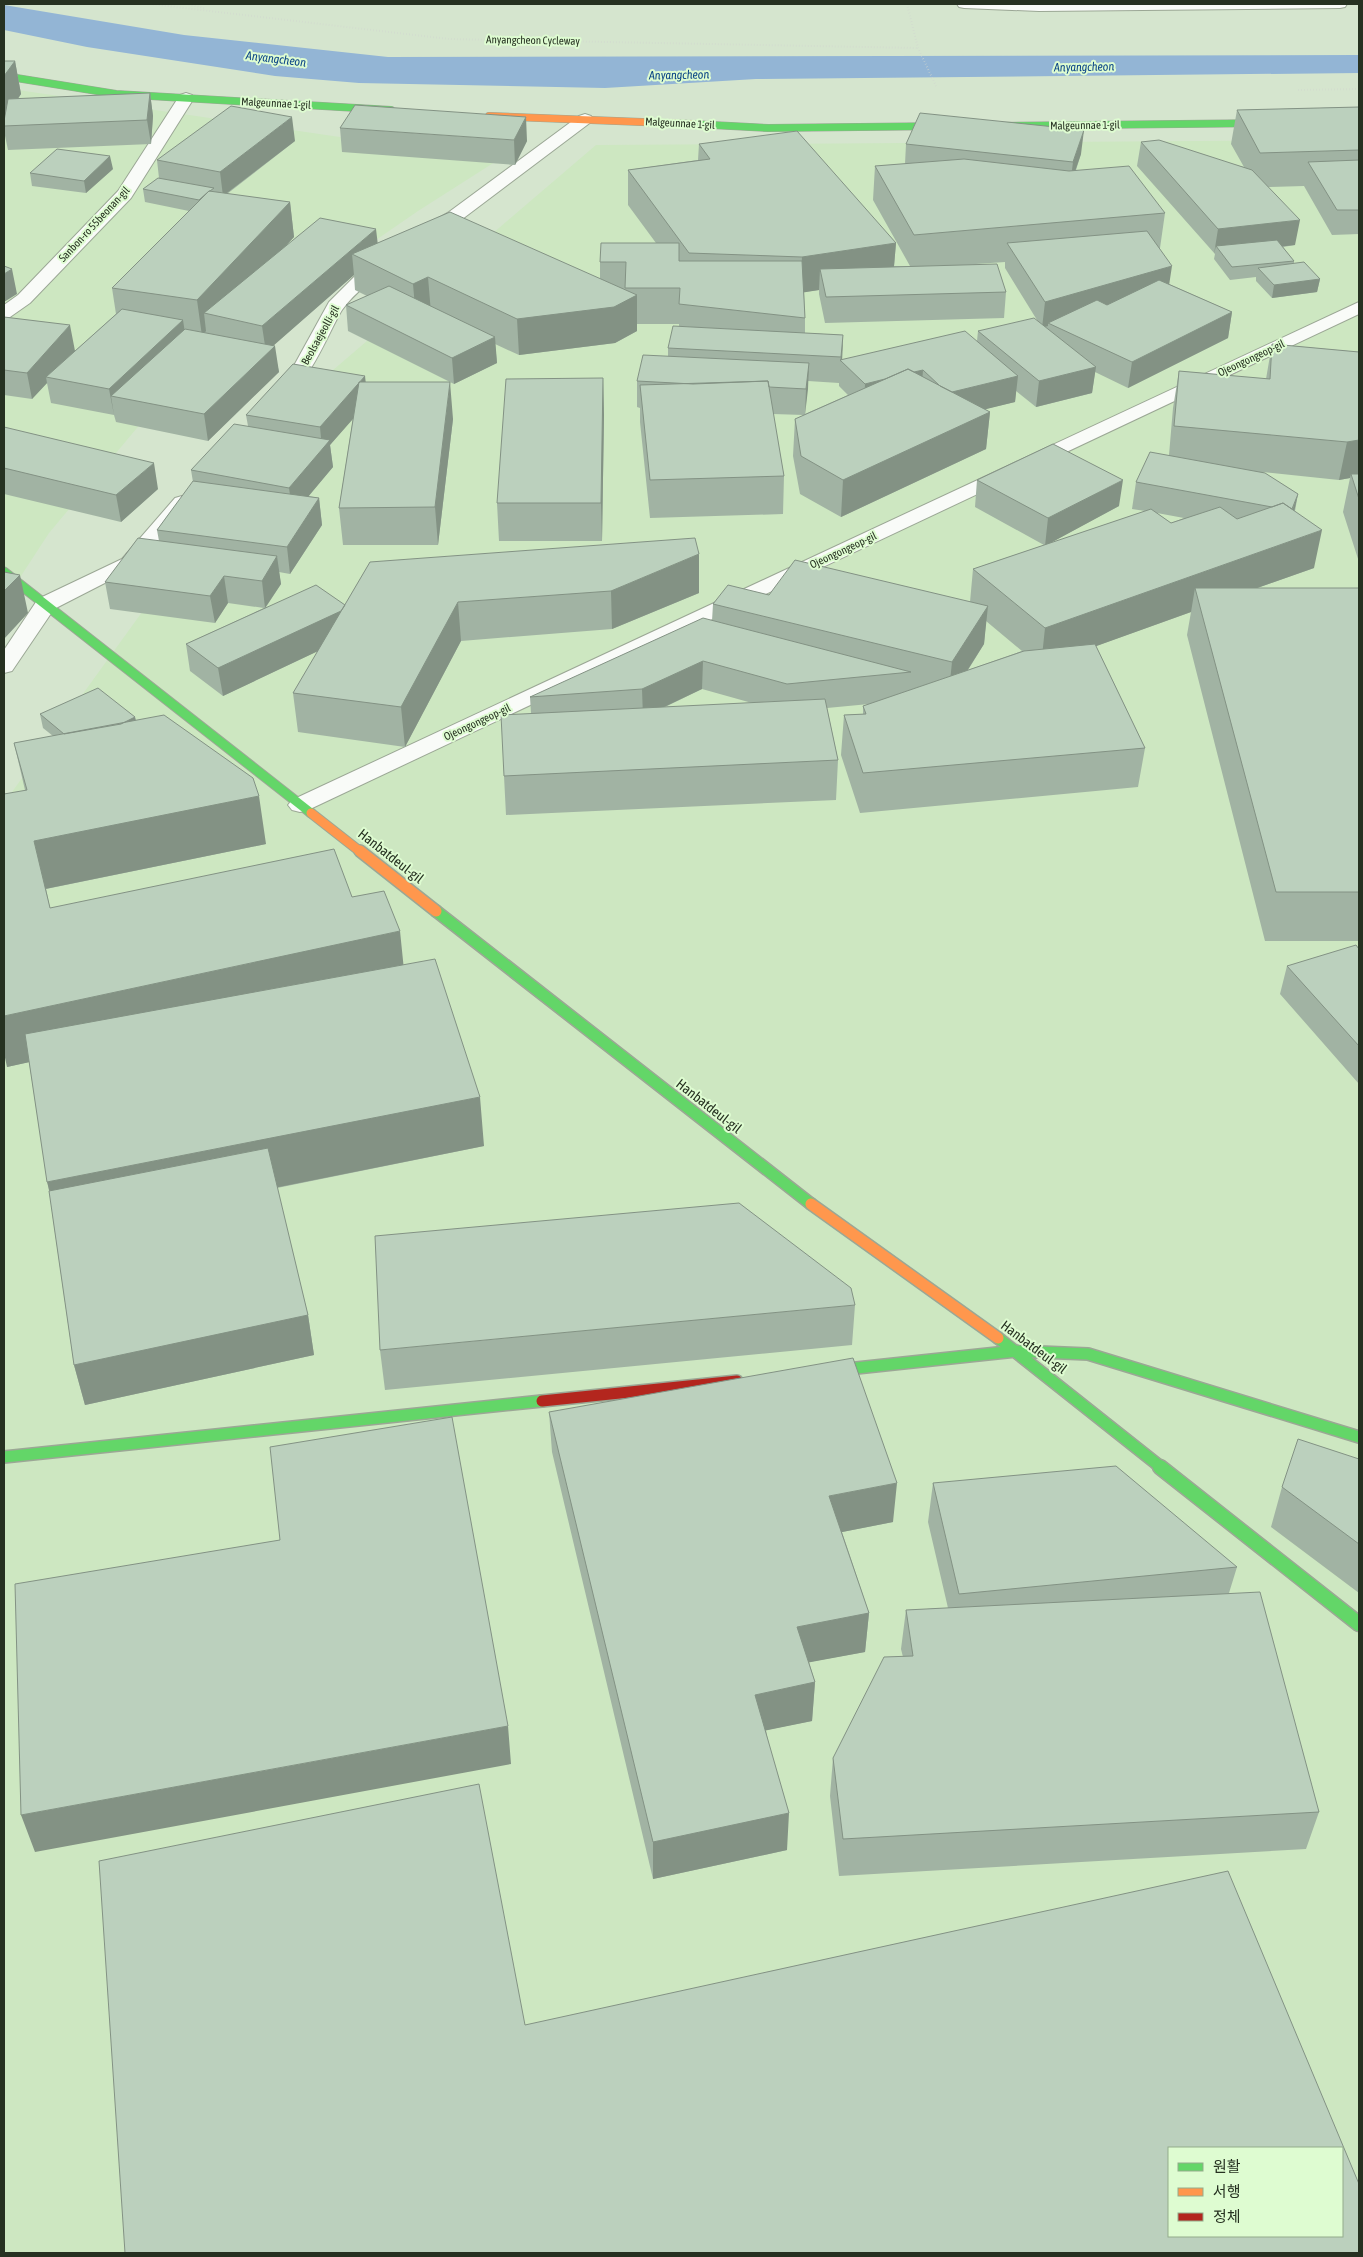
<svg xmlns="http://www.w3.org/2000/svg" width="1363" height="2257" viewBox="0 0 1363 2257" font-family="'Asap Condensed','Noto Sans KR',sans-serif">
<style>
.built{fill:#cde7c1;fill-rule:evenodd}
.water{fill:#93b5d5}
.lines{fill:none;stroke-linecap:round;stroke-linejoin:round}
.lane-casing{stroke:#9ba795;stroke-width:2}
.street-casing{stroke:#9ba795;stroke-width:2}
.fast-far3-casing{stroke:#9ba795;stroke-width:8}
.fast-far2-casing{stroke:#9ba795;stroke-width:11}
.fast-far1-casing{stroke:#9ba795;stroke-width:14}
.fast-casing{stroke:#9ba795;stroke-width:17}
.slow-far2-casing{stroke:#9ba795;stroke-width:8}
.slow-far1-casing{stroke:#9ba795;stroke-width:11}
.slow-casing{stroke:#9ba795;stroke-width:14}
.jam-casing{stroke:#9ba795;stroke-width:14}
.path{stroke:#d1d6cf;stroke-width:2;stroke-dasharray:0.5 2.5;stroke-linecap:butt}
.lane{fill:#f9fbf8;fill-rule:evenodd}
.street{fill:#f9fbf8;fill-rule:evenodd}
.fast-far3{stroke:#63d668;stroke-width:7}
.fast-far2{stroke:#63d668;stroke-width:9}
.fast-far1{stroke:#63d668;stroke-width:11}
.fast{stroke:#63d668;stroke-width:14}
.slow-far2{stroke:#ff974d;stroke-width:7}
.slow-far1{stroke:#ff974d;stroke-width:9}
.slow{stroke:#ff974d;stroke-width:11}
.jam{stroke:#b3261e;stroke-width:11}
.wall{fill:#a1b3a3;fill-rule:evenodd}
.shaded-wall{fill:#839284}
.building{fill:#bbd0bd;stroke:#839284;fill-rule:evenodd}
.labels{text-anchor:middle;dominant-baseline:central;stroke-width:4;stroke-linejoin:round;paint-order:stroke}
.far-street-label{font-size:11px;fill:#263121;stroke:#defcd1}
.far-water-label{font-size:12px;font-style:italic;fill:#0a4486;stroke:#defcd1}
.street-label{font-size:14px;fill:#263121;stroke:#defcd1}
</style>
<rect width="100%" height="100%" fill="#d5e5ce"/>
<path class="built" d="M4 88 498 160 418 211 183 373 49 533 4 602Z
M1359 140V2253H4V803L291 406 596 145ZM1169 2148H1342V2236H1169Z"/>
<path class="water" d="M4 5 184 35 388 57 1359 55V73L756 79 605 88 359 83 275 76 87 47 4 30Z"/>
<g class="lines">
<g class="lane-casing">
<path id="lane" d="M186 93 192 95 194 98 131 198 30 303 10 317 4 318V305L18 295 118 191 180 95Z"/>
</g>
<g class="street-casing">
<path id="street" d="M957 4H1347L1345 7 1340 8 1039 11 964 8 959 7Z
M585 114 591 116 593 119 591 122 461 220 430 238H418L415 234 418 230 449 212 579 116Z
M381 255 387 256 390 260C377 279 355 291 342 310 329 330 302 405 273 398L270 394 291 371 329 302 375 256Z
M1359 302V314L308 810 300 812 292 810 288 805 292 800Z
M182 496 189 498 192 502 136 567 54 609 12 671 4 673V650L38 599 122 559 175 498Z"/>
</g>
<g class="fast-far3-casing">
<path id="fast-far3" d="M4 76 116 94 391 110
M693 124 768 128 950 126
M998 126 1273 123"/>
</g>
<g class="fast-far2-casing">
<path id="fast-far2" d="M4 572 311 813"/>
</g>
<g class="fast-far1-casing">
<path id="fast-far1" d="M436 911 811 1204
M998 1338 1162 1468
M819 1372 1016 1351 1088 1354 1359 1437
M4 1457 542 1401"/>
</g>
<g class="fast-casing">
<path id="fast" d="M1160 1467 1359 1624"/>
</g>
<g class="slow-far2-casing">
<path id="slow-far2" d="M489 116 693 124"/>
</g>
<g class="slow-far1-casing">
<path id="slow-far1" d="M311 813 362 853"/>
</g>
<g class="slow-casing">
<path id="slow" d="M360 851 436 911
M811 1204 998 1338"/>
</g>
<g class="jam-casing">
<path id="jam" d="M542 1401 737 1381"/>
</g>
<path class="path" d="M150 4 449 39 918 48
M186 4 204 8
M907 4 918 48 936 86
M1298 90 1359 89"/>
<use href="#lane" class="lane"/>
<use href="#street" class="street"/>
<use href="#fast-far3" class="fast-far3"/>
<use href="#fast-far2" class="fast-far2"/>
<use href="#fast-far1" class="fast-far1"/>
<use href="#fast" class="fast"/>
<use href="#slow-far2" class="slow-far2"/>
<use href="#slow-far1" class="slow-far1"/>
<use href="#slow" class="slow"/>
<use href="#jam" class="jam"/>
</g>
<path class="wall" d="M4 61H15L21 94 18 99 150 93 153 116 151 144 8 150 4 131V121L5 116 4 118Z
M1359 107V234L1332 235 1304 186 1268 187 1295 245 1283 247 1294 261V264L1320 279 1317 292 1272 298 1256 281V277L1230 280 1214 259 1215 254 1137 166 1141 142 1244 167 1231 144 1237 110Z
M340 128 527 141 515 165 342 152Z
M295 141 227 194 290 202 294 237 285 247 378 243 600 279V262L656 243 628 205V170L698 160 699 144 896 243 894 266H910L873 200 875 166 905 164 906 144 1081 154 1076 170 1165 213 1160 248H1159L1169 284 1232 312 1228 338 1128 388 1095 372 1092 393 1036 407 1016 391 1015 402 985 409 990 412 986 449 841 517 800 494 793 456 795 419 804 415 773 414 784 476 783 514 650 518 640 422V408L637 407V381L668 356V348L679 326V324H637V331L615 343 519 355 495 344 497 363 454 384 348 331 346 305 367 296 355 290 354 275 273 346 279 372 208 441 116 422 114 415 51 403 47 383 32 399 4 395V317L75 351 116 314 112 288 189 211 145 202 143 189 159 178 157 160ZM1005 262V268L1037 320 978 331 977 341 842 360 843 335 805 333V318L804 292 819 290V294L825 323 1004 318 1006 292 976 264ZM808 381 839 383V386L848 395 805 414Z
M113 169 86 193 32 186 30 173Z
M1272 344 1359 352V562L1343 512 1350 478 1339 480 1263 472 1298 494 1295 511 1314 568 1257 588H1359V941H1265L1187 635 1191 612 1096 646 1145 748 1138 787 860 813 841 755 844 715 863 714V706L869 704 827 708 838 760 836 800 506 815 504 776 531 713 530 697 712 621 713 604 769 595 970 602 973 569 1044 545 975 507 977 480 1119 506 1048 544 1145 511 1132 509 1136 482 1169 455 1173 408 1179 371 1266 379ZM1157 513 1184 518 1171 523ZM986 621 1022 651 968 670 984 644ZM702 689 752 703 665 707Z
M603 378 604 415 602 541H499L497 503Z
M366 382 453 419 438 545H343L339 508 353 418 330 445 333 467 308 496 319 498 322 525 290 574 279 572 281 584 266 607 345 605 370 562 699 593 612 629 461 641 405 747 298 732 293 693 318 651 223 696 190 671 186 644 264 608 228 603 215 623 110 609 105 582 159 541 157 530 193 482 191 470 248 426 246 415Z
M4 427 158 489 121 522 4 494Z
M40 714 135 717 136 721 266 844 46 889 50 908 352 897 403 965 484 1146 277 1188 308 1315 314 1355 85 1405 74 1365 49 1191 29 1062 7 1067 25 790 14 743 53 736 43 728Z
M1359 949V1084L1280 994 1287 966Z
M855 1305 852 1345 385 1390 380 1350Z
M549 1412 893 1522 842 1532 869 1613 865 1652 809 1662 815 1682 812 1721 766 1730 787 1850 653 1879 552 1452Z
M1359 1459V1593L1271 1527 1282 1487Z
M933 1483 1237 1567 1229 1593 1319 1812 1306 1849 839 1876 830 1796 833 1758 903 1657 901 1649 906 1610 948 1608 928 1522Z"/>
<path class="shaded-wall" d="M15 61 21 94 4 118V76Z
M150 93 153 116 151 144 147 120Z
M292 117 295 141 223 196 220 172Z
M526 117 527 141 515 165 514 140Z
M1084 130 1081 154 1070 186 1073 162Z
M110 156 113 169 86 193 84 181Z
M290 202 294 237 220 316 204 313 206 331 202 336 197 300Z
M1300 220 1295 245 1222 253 1216 246 1214 254 1218 229Z
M376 229 379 254H352L354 275 266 352 262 326Z
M896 243 893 278 820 269 819 290 800 293 802 257Z
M1172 266 1168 292 1048 323V326L1042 328 1045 302Z
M12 269 17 294 4 302V274Z
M428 277 431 313 416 319 413 284Z
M1320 279 1317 292 1272 298 1274 285Z
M637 295V331L615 343 519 355 517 319Z
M1232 312 1228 338 1128 388 1132 362Z
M183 320 187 346 111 396 114 415 109 389Z
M70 325 75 351 46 377 47 383 32 399 27 373Z
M843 335 842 362 840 361 841 357Z
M495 337 497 363 454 384 452 358Z
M275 346 279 372 208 441 204 414Z
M809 363 808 389 805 415 806 389Z
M1096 367 1092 393 1036 407 1039 381Z
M923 370 921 396 864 410 865 384Z
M365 376 368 402 330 445 333 467 293 515 289 488 322 449 320 427Z
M1018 376 1015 402 946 419 948 393Z
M603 378 604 415 602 541 601 503Z
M450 382 453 419 438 545 435 507Z
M990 412 986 449 841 517 843 480Z
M1359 440V476L1351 474 1350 478 1339 480 1347 442Z
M154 463 158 489 121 522 116 495Z
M1123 480 1119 506 1045 546 1048 518Z
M1298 494 1292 521V511Z
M319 498 322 525 290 574 287 547Z
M1322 530 1314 568 1201 608 1195 588 1191 612 1041 666 1045 628Z
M699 554V593L612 629 611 591Z
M277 556 281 584 265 608 262 581Z
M20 575 28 613 4 639V591Z
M224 576 228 603 215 623 210 596Z
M458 602 461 641 405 747 401 707Z
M988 606 984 644 948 701 952 662Z
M349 607 352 635 223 696 218 668Z
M703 661 702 689 643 717 642 689Z
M135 717 138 732 76 744Z
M259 796 266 844 45 889 34 841Z
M400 931 405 980 7 1067 4 1053V1016Z
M480 1097 484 1146 60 1231 47 1182Z
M308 1315 314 1355 85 1405 74 1365Z
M897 1483 893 1522 827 1535 829 1496Z
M869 1613 865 1652 795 1665 797 1627Z
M815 1682 812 1721 754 1733 755 1695Z
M508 1726 511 1764 35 1852 21 1815Z
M789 1813 787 1850 653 1879V1842Z"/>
<path class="building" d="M4 61H15L4 76Z
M150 93 147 120 4 126V121L8 99Z
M355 105 526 117 514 140 340 128Z
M231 106 292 117 220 172 157 160Z
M1359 107V150L1260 153 1237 110Z
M920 113 1084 130 1073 162 906 144Z
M797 131 896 243 802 257 689 253 628 170 710 159 699 144Z
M1159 140 1252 170 1300 220 1218 229 1141 142Z
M57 149 110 156 84 181 30 173Z
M964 159 1069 171 1129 166 1165 213 914 235 875 166Z
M1359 160V210H1337L1308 162Z
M158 178 214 188 210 191H209L199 200 143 189Z
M209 191 290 202 197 300 112 288Z
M450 212 637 295 614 307 517 319 428 277 413 284 352 254Z
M320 218 376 229 262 326 204 313Z
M1147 231 1172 266 1045 302 1007 243Z
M1277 240 1294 261 1232 267 1216 246Z
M601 243H679V261H802L805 318 679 304 680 288H625L626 262H600Z
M1304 262 1320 279 1274 285 1258 268Z
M997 264 1006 292 826 297 820 269Z
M4 266 12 269 4 274Z
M1159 280 1232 312 1132 362 1048 323 1097 300 1107 305Z
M389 286 495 337 452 358 346 305Z
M122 309 183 320 109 389 46 377Z
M4 317 70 325 27 373 4 370Z
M1034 318 1096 367 1039 381 978 331Z
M673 326 843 335 841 357 668 348Z
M185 329 275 346 204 414 111 396Z
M965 331 1018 376 952 392 940 386 923 370 914 372 908 369 885 379 865 384 840 360Z
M1272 344 1359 352V440L1347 442 1174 426 1179 371 1270 379Z
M643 355 809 363 806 389 769 387 768 381 693 384 637 381Z
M293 364 365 376 320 427 246 415Z
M908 369 990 412 843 480 801 456 795 419Z
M603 378 601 503H497L506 379Z
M768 381 784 476 650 480 640 385Z
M359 382H450L435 507 339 508Z
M234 424 330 440 289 488 191 470Z
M4 427 154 463 116 495 4 468Z
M1053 444 1123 480 1048 518 977 480Z
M1150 452 1265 473 1298 494 1292 509 1283 503 1272 507 1136 482Z
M1351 474H1359V499Z
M193 481 319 498 287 547 157 530Z
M1283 503 1322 530 1045 628 973 569 1151 509 1171 523 1220 507 1237 519Z
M138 538 277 556 262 581 224 576 210 596 105 582Z
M695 538 699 554 611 591 458 602 401 707 293 693 370 562Z
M795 560 988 606 952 662 713 604 728 585 769 595Z
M4 572 20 575 4 591Z
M316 585 345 605 341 611 218 668 186 644Z
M1195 588H1359V892H1276Z
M703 618 911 672 787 684 703 661 642 689 530 697Z
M1095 644 1145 748 863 773 844 715 866 714 863 706 1024 651Z
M98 688 135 717 121 724 64 734 40 714Z
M825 699 838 760 504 776 501 715Z
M164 715 253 778 259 796 34 841 50 908 334 849 352 897 384 891 400 931 4 1016V794L27 790 14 743Z
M1356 945 1359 949V1046L1287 966Z
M435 959 480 1097 47 1182 25 1034Z
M268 1148 308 1315 74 1365 49 1191Z
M739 1203 851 1288 855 1305 380 1350 375 1236Z
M853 1358 897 1483 829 1496 869 1613 797 1627 815 1682 755 1695 789 1813 653 1842 549 1412Z
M452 1417 508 1726 21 1815 15 1584 280 1540 270 1447Z
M1298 1439 1359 1459V1544L1282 1487Z
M1116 1466 1237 1567 959 1594 933 1483Z
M1260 1592 1319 1812 843 1839 833 1758 884 1657 913 1656 906 1610Z
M479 1784 525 2025 1228 1871 1359 2184V2253H125L99 1861ZM1169 2148H1342V2236H1169Z"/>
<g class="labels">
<g class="far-street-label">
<text transform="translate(533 40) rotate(1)">Anyangcheon Cycleway</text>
<text transform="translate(276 103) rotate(3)">Malgeunnae 1-gil</text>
<text transform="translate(680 123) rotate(3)">Malgeunnae 1-gil</text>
<text transform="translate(1085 125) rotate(-1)">Malgeunnae 1-gil</text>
<text transform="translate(94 224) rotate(-47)">Sanbon-ro 55beonan-gil</text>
<text transform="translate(320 335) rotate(-61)">Beolsaejeolli-gil</text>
<text transform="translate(1251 358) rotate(-25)">Ojeongongeop-gil</text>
<text transform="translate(843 550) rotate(-25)">Ojeongongeop-gil</text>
<text transform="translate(477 722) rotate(-25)">Ojeongongeop-gil</text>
</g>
<g class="far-water-label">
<text transform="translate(276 59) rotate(7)">Anyangcheon</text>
<text transform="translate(1084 67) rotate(-1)">Anyangcheon</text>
<text transform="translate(679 75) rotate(-1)">Anyangcheon</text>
</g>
<g class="street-label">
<text transform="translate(391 856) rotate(38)">Hanbatdeul-gil</text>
<text transform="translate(709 1106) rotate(38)">Hanbatdeul-gil</text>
<text transform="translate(1034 1347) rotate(37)">Hanbatdeul-gil</text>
</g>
</g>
<rect width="1363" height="2257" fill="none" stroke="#263121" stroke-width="10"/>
<rect x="1168" y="2147" width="175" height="90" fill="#defcd1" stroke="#94ab8b"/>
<rect x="1178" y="2163" width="25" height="8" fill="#63d668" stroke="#94ab8b"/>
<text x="1213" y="2172" font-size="15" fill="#263121">원활</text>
<rect x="1178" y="2188" width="25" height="8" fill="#ff974d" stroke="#94ab8b"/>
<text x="1213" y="2197" font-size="15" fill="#263121">서행</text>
<rect x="1178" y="2213" width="25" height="8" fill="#b3261e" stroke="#94ab8b"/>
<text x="1213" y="2222" font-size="15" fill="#263121">정체</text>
</svg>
